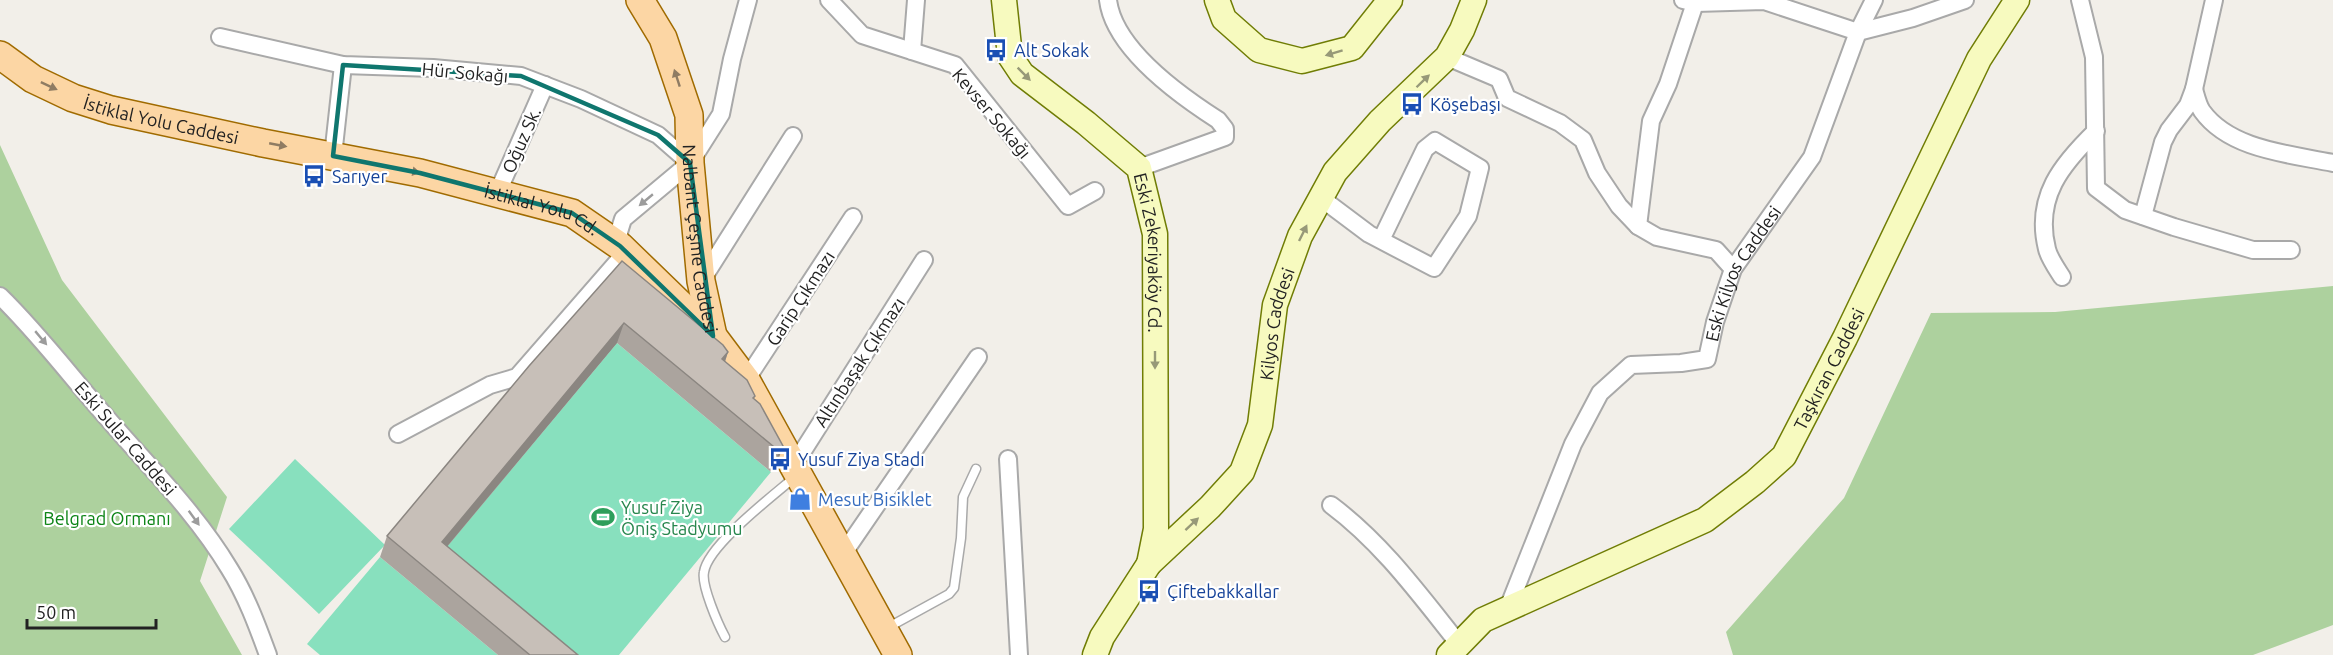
<svg xmlns="http://www.w3.org/2000/svg" width="2333" height="655" viewBox="0 0 2333 655" font-family="Ubuntu,sans-serif">
<style>
.forest{fill:#add19e}
.pitch{fill:#88e0be}
.lines{fill:none;stroke-linecap:round;stroke-linejoin:round}
.lane-casing{stroke:#a9a9a9;stroke-width:11}
.street-casing{stroke:#a9a9a9;stroke-width:20}
.secondary-casing{stroke:#707d05;stroke-width:27}
.primary-casing{stroke:#a06b00;stroke-width:30}
.lane{stroke:#fff;stroke-width:8}
.street{stroke:#fff;stroke-width:16}
.secondary{stroke:#f7fabf;stroke-width:24}
.primary{stroke:#fcd6a4;stroke-width:27}
.wall{fill:#aba49e}
.shaded-wall{fill:#8b8681}
.building{fill:#c7bfb8;stroke:#8b8681;stroke-width:1.5}
.oneway{fill:#979978}
.oneway2{fill:#8f7c63}
.oneway3{fill:#9c9c9c}
.marked{fill:none;stroke:#0f766e;stroke-width:4.5;stroke-linejoin:round}
.labels{text-anchor:middle;dominant-baseline:central;stroke-width:4.5;stroke-linejoin:round;paint-order:stroke}
.transit-label{font-size:18px;fill:#164399;stroke:#fff;text-anchor:start}
.street-label{font-size:18px;fill:#222;stroke:#fff}
.shop-label{font-size:18px;fill:#366cbe;stroke:#fff;text-anchor:start}
.leisure-label{font-size:18px;fill:#27864d;stroke:#fff;text-anchor:start}
.park-label{font-size:18px;fill:#0c8416;stroke:#fff}
</style>
<rect width="100%" height="100%" fill="#f2efe9"/>
<path class="forest" d="M0 145 62 280 227 497 200 581 242 655H0Z
M2333 286V625L2253 655H1733L1726 632 1844 498 1931 313 2055 312Z"/>
<path class="pitch" d="M617 343 771 472 619 655H546L434 562Z
M295 459 385 545 319 614 229 529Z
M380 557 498 655H320L307 644Z"/>
<g class="lines">
<g class="lane-casing">
<path id="lane" d="M887 628 949 594 954 588 961 538 963 497 976 469
M725 637C718 624 701 585 704 572 708 545 774 495 796 476"/>
</g>
<g class="street-casing">
<g id="street">
<path d="M829 0 862 35 955 65 1068 206 1095 191"/>
<path d="M1108 0C1114 49 1179 95 1218 120L1225 129V137L1139 168"/>
<path d="M1683 0 1696 3 1764 1 1858 32 1913 18 1965 0"/>
<path d="M2080 0 2094 57 2096 188 2125 210 2174 227 2253 250H2291"/>
<path d="M220 37 343 65 433 68 521 76 581 99 658 135 690 163"/>
<path d="M912 51 916 0"/>
<path d="M1447 57 1499 79 1507 98 1560 123 1583 140 1597 173 1619 206 1638 226 1657 237 1716 250 1733 269"/>
<path d="M2194 89C2196 96 2198 105 2202 111 2230 150 2290 154 2333 163"/>
<path d="M333 156 343 65"/>
<path d="M497 194 545 85"/>
<path d="M1321 198 1369 234 1434 268 1468 216 1480 168 1435 141 1425 149 1381 240"/>
<path d="M2143 216 2163 142 2169 130 2188 105 2194 89 2214 0"/>
<path d="M1638 226 1651 121 1668 84 1696 0"/>
<path d="M620 246 619 232 623 219 690 163 721 114 732 59 748 0"/>
<path d="M2062 277C2057 269 2049 258 2047 249 2034 197 2062 164 2096 131"/>
<path d="M702 280 793 136"/>
<path d="M0 296C39 334 72 378 108 419 150 468 196 513 229 568 246 595 257 625 268 655"/>
<path d="M746 380 853 217"/>
<path d="M398 434 490 385 517 377 626 252"/>
<path d="M1008 459 1019 655"/>
<path d="M794 465 924 260"/>
<path d="M1331 505C1382 543 1419 594 1459 644"/>
<path d="M843 554 978 357"/>
<path id="s1" d="M1508 608 1573 444 1600 393 1631 365 1681 363 1707 359 1715 322 1733 269 1812 157 1858 32 1874 0"/>
</g>
</g>
<g class="secondary-casing">
<g id="secondary">
<path id="s2" d="M1004 0 1010 56 1022 74 1086 123 1139 168 1155 234 1156 529 1149 564"/>
<path d="M1217 0 1224 19 1259 50 1302 61 1352 48 1390 0"/>
<path id="s3" d="M1095 655 1102 637 1149 564 1210 507 1242 472 1260 425 1275 305 1300 236 1335 172 1380 121 1447 57 1462 30 1474 0"/>
<path id="s4" d="M1449 655 1483 620 1705 520 1755 482 1784 456 1845 338 1979 59 2017 0"/>
</g>
</g>
<g class="primary-casing">
<g id="primary">
<path id="s5" d="M640 0 663 38 689 115 690 163 701 281 713 336 746 380 898 655"/>
<path id="s6" d="M0 55 33 79 73 98 111 110 263 143 420 173 572 213 620 246 713 336"/>
</g>
</g>
<use href="#lane" class="lane"/>
<use href="#street" class="street"/>
<use href="#secondary" class="secondary"/>
<use href="#primary" class="primary"/>
</g>
<path class="wall" d="M622 261 728 352 725 362 755 396 754 399 783 446 776 466 771 472 617 343 447 547 578 655H498L380 557 387 536Z"/>
<path class="shaded-wall" d="M624 323 617 343 434 562 442 542Z
M728 352 721 373 722 359Z
M783 446 776 466 771 472 779 451Z"/>
<path class="building" d="M622 261 723 345 728 352 722 359 747 380 755 396 753 398 760 404 783 446 779 451 624 323 442 542 578 655H530L387 536 529 366Z"/>
<defs><path id="oneway-solid" d="M-6-.8H1V-3.2L6.5 0L1 3.2V.8H-6Z" transform="scale(1.5)"/></defs>
<g class="oneway">
<use href="#oneway-solid" transform="translate(1334 53) rotate(163)"/>
<use href="#oneway-solid" transform="translate(1024 74) rotate(45)"/>
<use href="#oneway-solid" transform="translate(1423 81) rotate(-44)"/>
<use href="#oneway-solid" transform="translate(1303 233) rotate(-64)"/>
<use href="#oneway-solid" transform="translate(1155 360) rotate(90)"/>
<use href="#oneway-solid" transform="translate(1192 524) rotate(-43)"/>
</g>
<g class="oneway2">
<use href="#oneway-solid" transform="translate(677 78) rotate(-108)"/>
<use href="#oneway-solid" transform="translate(49 86) rotate(25)"/>
<use href="#oneway-solid" transform="translate(278 145) rotate(11)"/>
<use href="#oneway-solid" transform="translate(411 171) rotate(11)"/>
</g>
<g class="oneway3">
<use href="#oneway-solid" transform="translate(646 200) rotate(140)"/>
<use href="#oneway-solid" transform="translate(41 338) rotate(50)"/>
<use href="#oneway-solid" transform="translate(194 518) rotate(54)"/>
</g>
<path class="marked" d="M343 65 521 76 658 135 690 163 713 336 620 246 572 213 420 173 333 156Z"/>
<defs>
<g id="bus-bare" transform="scale(1.8)"><path d="M-5-6H5V4H4V6H2V4H-2V6H-4V4H-5ZM-3.5-4V0h7V-4ZM-3.5 1.2v1.5H-2V1.2ZM2 1.2v1.5H3.5V1.2Z" fill="#1a4fb4" stroke="#fff" stroke-width="2.5" paint-order="stroke"/></g>
<g id="shop-bare" transform="scale(1.8)"><path d="M-5-2.5h2.3a2.7 3.5 0 0 1 5.4 0H5L5.5 6h-11ZM-1.5-2.5h3a1.5 2.3 0 0 0-3 0Z" fill="#3f7fe0" stroke="#fff" stroke-width="2.5" paint-order="stroke"/></g>
<g id="stadium-bare" transform="scale(1.8)"><path d="M0-5a6.5 5 0 1 0 0 10a6.5 5 0 1 0 0-10ZM-3.5-1.8h7v3.6h-7Z" fill="#2e9e5b" stroke="#fff" stroke-width="2.5" paint-order="stroke"/></g>
</defs>
<g fill-rule="evenodd">
<use href="#bus-bare" x="996" y="50"/>
<use href="#bus-bare" x="1412" y="104"/>
<use href="#bus-bare" x="314" y="176"/>
<use href="#bus-bare" x="780" y="459"/>
<use href="#shop-bare" x="800" y="499"/>
<use href="#stadium-bare" x="603" y="517"/>
<use href="#bus-bare" x="1149" y="591"/>
</g>
<g class="labels">
<g class="transit-label">
<text x="1014" y="50">Alt Sokak</text>
<text x="1430" y="104">Köşebaşı</text>
<text x="332" y="176">Sarıyer</text>
<text x="798" y="459">Yusuf Ziya Stadı</text>
<text x="1167" y="591">Çiftebakkallar</text>
</g>
<g class="street-label">
<text transform="translate(465 72) rotate(5)">Hür Sokağı</text>
<text transform="translate(992 113) rotate(50)">Kevser Sokağı</text>
<text stroke="none"><textPath href="#s6" startOffset="176">İstiklal Yolu Caddesi</textPath></text>
<text transform="translate(521 140) rotate(-66)">Oğuz Sk.</text>
<text stroke="none"><textPath href="#s6" startOffset="568">İstiklal Yolu Cd.</textPath></text>
<text stroke="none"><textPath href="#s5" startOffset="250">Nalbant Çeşme Caddesi</textPath></text>
<text stroke="none"><textPath href="#s2" startOffset="314">Eski Zekeriyaköy Cd.</textPath></text>
<text stroke="none"><textPath href="#s1" startOffset="446">Eski Kilyos Caddesi</textPath></text>
<text transform="translate(800 298) rotate(-57)">Garip Çıkmazı</text>
<text stroke="none"><textPath href="#s3" startOffset="390">Kilyos Caddesi</textPath></text>
<text transform="translate(859 362) rotate(-57)">Altınbaşak Çıkmazı</text>
<text stroke="none"><textPath href="#s4" startOffset="492">Taşkıran Caddesi</textPath></text>
<text transform="translate(126 438) rotate(49)">Eski Sular Caddesi</text>
</g>
<g class="shop-label">
<text x="818" y="499">Mesut Bisiklet</text>
</g>
<g class="leisure-label">
<text x="621" y="507">Yusuf Ziya<tspan x="621" dy="21">Öniş Stadyumu</tspan></text>
</g>
<g class="park-label">
<text x="107" y="518">Belgrad Ormanı</text>
</g>
</g>
<path d="M27 619v9h129v-9" fill="none" stroke="#222222" stroke-width="3"/>
<text x="36" y="619" font-size="18" fill="#222222" stroke="#ffffff" stroke-width="4.5" paint-order="stroke">50 m</text>
</svg>
